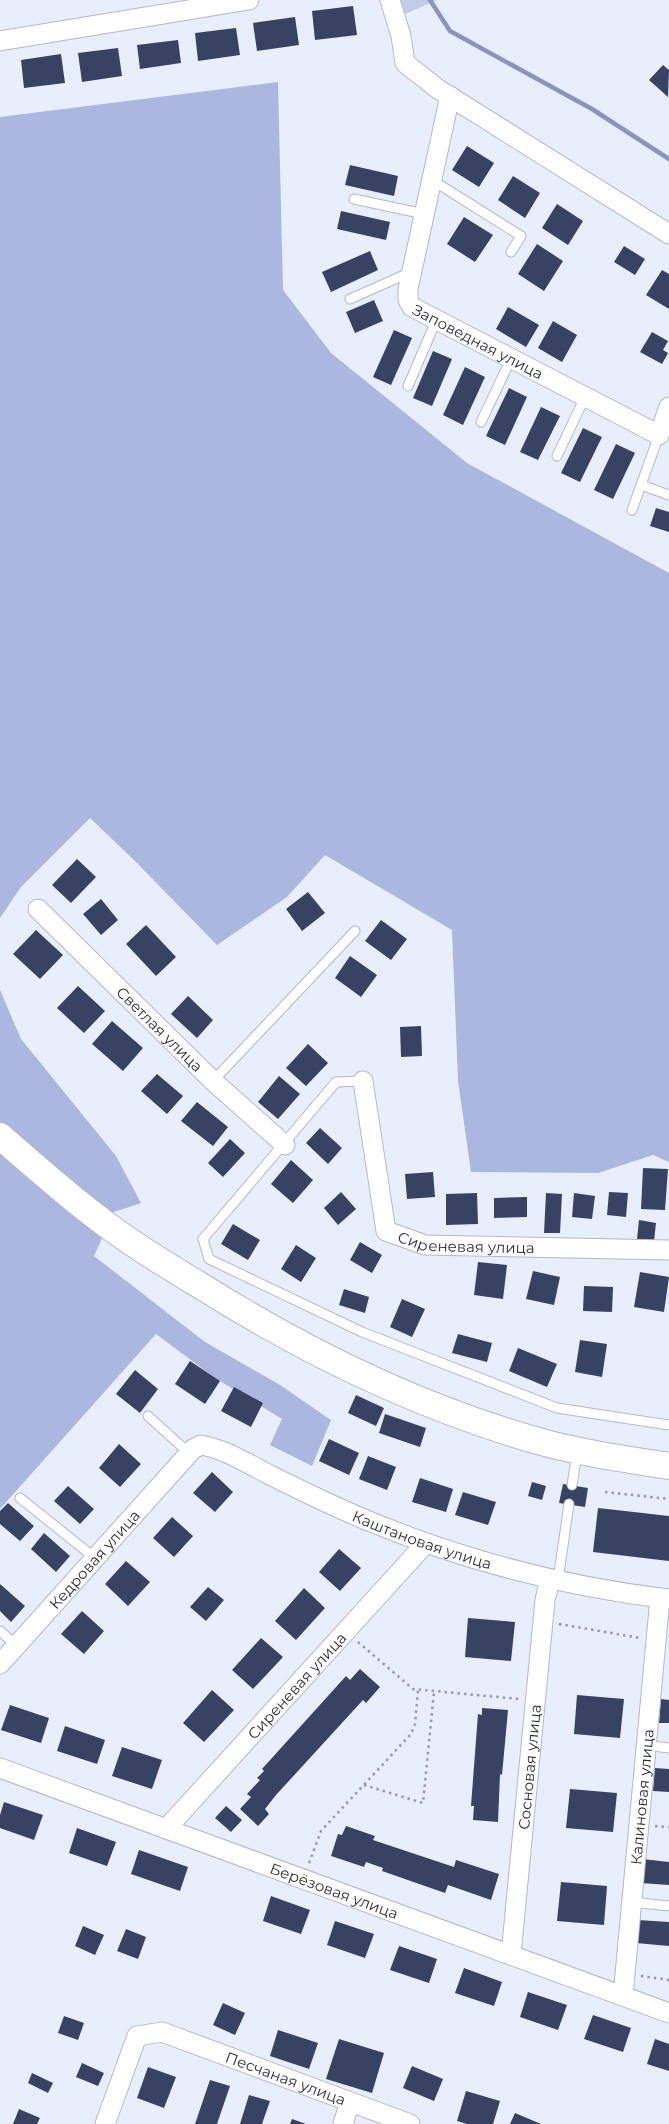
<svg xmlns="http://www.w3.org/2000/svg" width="669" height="2124" viewBox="0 0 669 2124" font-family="Montserrat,sans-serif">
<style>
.green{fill:#c2cbe9}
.forest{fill:#abb7df}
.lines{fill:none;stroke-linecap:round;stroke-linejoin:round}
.stream{stroke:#8995bc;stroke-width:4.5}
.building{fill:#384263}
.lane-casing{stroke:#b4b8c5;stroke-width:11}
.street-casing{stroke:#b4b8c5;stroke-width:21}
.secondary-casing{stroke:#b4b8c5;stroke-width:28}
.path{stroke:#969aa4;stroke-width:2.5;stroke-dasharray:2.5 4;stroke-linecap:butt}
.lane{stroke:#fff;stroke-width:9}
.street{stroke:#fff;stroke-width:19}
.secondary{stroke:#fff;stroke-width:26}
.labels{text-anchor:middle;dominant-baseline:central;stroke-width:5;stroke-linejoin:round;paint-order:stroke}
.street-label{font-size:15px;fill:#2d2f34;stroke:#e9eefc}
</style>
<rect width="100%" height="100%" fill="#e9eefc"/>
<path class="green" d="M399 0H437L405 14Z"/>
<path class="forest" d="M278 82 283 290 331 353 467 463 669 573V1162L653 1155 598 1173 471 1172 458 1081 452 930 325 855 287 897 217 945 134 860 90 818 21 887 0 918V117Z
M0 990 21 1039 116 1156 141 1203 114 1212 94 1256 205 1342 280 1385 331 1420 312 1466 270 1445 282 1419 215 1378 156 1334 0 1509Z"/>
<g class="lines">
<path class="stream" d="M430 0 450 31 592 109 669 159"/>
</g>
<path class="building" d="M353 6 357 35 315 40 312 11Z
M295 17 299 45 257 51 253 23Z
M236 28 240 55 198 61 195 33Z
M178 40 181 63 140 69 137 45Z
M118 48 122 76 82 82 78 53Z
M61 54 65 83 24 88 21 60Z
M663 65 669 70 668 97 649 80Z
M467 146 494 163 479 187 452 170Z
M350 165 398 176 394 196 345 185Z
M513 176 540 193 525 218 498 200Z
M557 204 583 221 568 245 542 228Z
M341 211 390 222 386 240 337 229Z
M464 217 493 235 475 262 447 244Z
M537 244 563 261 544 291 518 274Z
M624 246 645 259 635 275 614 262Z
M370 251 378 270 331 292 322 272Z
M662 270 669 274V309L646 295Z
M374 300 383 321 355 333 346 312Z
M508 307 539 325 526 347 496 329Z
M553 321 577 335 562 362 538 348Z
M394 330 412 338 391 385 373 377Z
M652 332 668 341 663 350 668 353 662 364 640 352Z
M433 351 452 359 432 406 413 398Z
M465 367 485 377 463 425 443 415Z
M509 388 527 397 505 445 486 436Z
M541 407 560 416 538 460 520 452Z
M583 428 602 437 580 482 561 473Z
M616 444 635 453 613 499 594 490Z
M656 508 669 512V532L650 526Z
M77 859 96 877 71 903 52 885Z
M308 892 325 913 302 931 286 909Z
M101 899 118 920 101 935 83 914Z
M381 920 407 939 391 960 365 941Z
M146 925 176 957 156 976 126 944Z
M36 930 63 955 40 979 13 954Z
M350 956 377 975 361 997 335 978Z
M78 986 105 1011 84 1033 57 1008Z
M188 996 213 1020 197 1038 171 1014Z
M112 1021 143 1048 123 1071 92 1044Z
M421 1026 422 1056 401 1057 400 1027Z
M308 1044 328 1063 306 1086 286 1068Z
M157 1074 183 1096 167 1114 141 1091Z
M279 1076 300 1094 278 1119 258 1102Z
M197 1102 228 1127 213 1146 181 1121Z
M320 1128 342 1148 328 1164 306 1143Z
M230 1139 245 1153 223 1177 208 1163Z
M291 1160 313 1180 293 1203 271 1184Z
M643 1168 668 1169 665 1210 641 1209Z
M433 1172 435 1197 407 1199 405 1174Z
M341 1192 356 1209 338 1225 324 1208Z
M609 1192 628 1193 626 1217 607 1215Z
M477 1193 478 1224 446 1225V1194Z
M546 1193 562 1194 560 1233H544Z
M574 1193 595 1196 592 1219 572 1217Z
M527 1197V1217L494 1218V1198Z
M639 1220 656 1223 654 1241 637 1239Z
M233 1224 260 1240 248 1260 221 1244Z
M360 1242 382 1255 372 1273 350 1260Z
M296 1245 316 1258 301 1282 281 1269Z
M478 1262 507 1265 503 1299 474 1295Z
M533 1271 560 1277 554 1305 526 1299Z
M640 1272 669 1277 664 1312 634 1307Z
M584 1286 613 1287 612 1312 583 1311Z
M344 1289 369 1297 365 1313 339 1305Z
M402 1299 425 1309 412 1337 390 1327Z
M458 1334 492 1343 487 1362 452 1353Z
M580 1340 607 1344 602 1377 575 1372Z
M518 1348 557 1364 547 1387 509 1371Z
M190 1361 220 1381 205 1404 175 1384Z
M135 1370 158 1389 140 1413 116 1394Z
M234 1387 263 1403 251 1427 221 1411Z
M356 1395 384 1408 376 1426 348 1413Z
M385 1414 426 1428 420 1447 379 1433Z
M329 1439 359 1453 349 1475 319 1461Z
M119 1444 141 1464 120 1487 99 1468Z
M368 1456 396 1467 387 1490 359 1479Z
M212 1472 233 1492 215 1512 193 1493Z
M420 1478 453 1489 446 1512 412 1502Z
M532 1482 546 1486 542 1500 528 1496Z
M563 1484 588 1488 585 1507 559 1503Z
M68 1486 94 1509 80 1524 54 1501Z
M463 1492 496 1502 488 1525 455 1515Z
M8 1503 34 1526 20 1541 0 1524V1511Z
M598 1508 669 1516V1561L593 1552Z
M172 1517 193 1536 174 1557 153 1538Z
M44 1533 70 1556 56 1572 31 1549Z
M339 1549 361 1568 340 1591 319 1572Z
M126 1561 150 1582 128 1606 105 1584Z
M0 1584 25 1606 11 1622 0 1611Z
M208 1587 224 1600 206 1621 190 1607Z
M304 1588 325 1608 296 1640 275 1621Z
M82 1611 104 1631 84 1654 61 1634Z
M468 1618 515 1622 511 1661 465 1657Z
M261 1638 283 1657 253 1689 232 1670Z
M360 1669 380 1687 366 1703 363 1700 276 1795 265 1809 269 1814 258 1826 240 1809 251 1797 247 1794 260 1780 257 1778 264 1771 262 1769 346 1676 350 1680Z
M212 1690 234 1710 204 1742 183 1723Z
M577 1695 624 1699 620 1738 574 1734Z
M661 1699 669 1700V1723H659Z
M10 1705 49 1718 41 1743 1 1730Z
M482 1708 508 1710 502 1775 500 1774 498 1822 473 1820 474 1806H471L478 1714 482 1715Z
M65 1726 105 1740 97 1764 57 1751Z
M122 1747 162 1760 152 1789 112 1776Z
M655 1768 669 1769V1792L653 1791Z
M570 1789 617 1793 613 1832 566 1828Z
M4 1802 43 1815 34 1840 0 1828V1815Z
M226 1806 242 1820 231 1832 215 1818Z
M346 1826 375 1836 373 1840 454 1867 456 1860 499 1874 491 1900 448 1885 445 1893 382 1871 383 1868 366 1862 364 1867 331 1856 338 1834 342 1835Z
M77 1828 116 1842 107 1866 69 1853Z
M139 1850 188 1867 180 1891 131 1874Z
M642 1859 669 1862V1885L640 1883Z
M561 1882 607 1886 604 1925 557 1921Z
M271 1896 310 1910 301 1934 263 1921Z
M638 1920 669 1922V1946L636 1943Z
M335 1921 374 1934 365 1958 327 1945Z
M83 1926 104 1935 95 1955 75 1946Z
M126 1929 146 1937 138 1959 117 1951Z
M399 1946 437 1959 429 1983 390 1970Z
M464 1968 502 1982 494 2006 455 1993Z
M528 1992 567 2005 558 2030 520 2017Z
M223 2003 245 2013 235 2035 213 2025Z
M593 2015 631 2028 623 2052 584 2039Z
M64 2016 84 2023 78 2040 58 2033Z
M278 2030 318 2043 309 2069 270 2056Z
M339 2039 384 2053 372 2093 326 2079Z
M655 2039 669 2044V2071L647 2064Z
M82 2063 104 2073 98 2086 76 2077Z
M412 2066 443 2079 434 2101 403 2088Z
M148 2067 176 2077 164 2108 137 2098Z
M32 2073 53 2083 48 2093 28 2083Z
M210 2080 230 2086 217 2124H195Z
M466 2091 500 2101 493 2124H467L457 2121Z
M249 2095 270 2101 262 2124H240Z
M19 2109 40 2118 37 2124H13Z
M515 2113 541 2124H510Z
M292 2119 306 2124H290Z"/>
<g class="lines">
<g class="lane-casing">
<path id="lane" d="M432 180 521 236 511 252
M354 199 424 214
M350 299 411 272
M408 386 436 321
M481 422 511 359
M557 456 585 397
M641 485 669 495
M632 510 659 435
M213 1081 355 931
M363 1081 336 1082 203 1239 209 1259 362 1332 557 1408 669 1425
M148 1416 189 1453
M572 1485 577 1453
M20 1498 95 1558
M558 1580 569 1504
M0 1631 16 1645
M646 1745 669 1748
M632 1902 669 1906"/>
</g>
<g class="street-casing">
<g id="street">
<path d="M390 0 401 36 405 63 438 89 669 234"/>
<path d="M0 41 249 0"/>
<path id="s1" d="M450 96 408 289V300L412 307 659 435 669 407"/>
<path id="s2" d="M38 909 213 1081 285 1145"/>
<path id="s3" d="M363 1081 386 1231 425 1245 669 1250"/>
<path id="s4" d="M0 1664 193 1449 201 1445C225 1449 248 1464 270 1475 302 1491 333 1506 366 1520 463 1560 565 1587 669 1599"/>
<path id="s5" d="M0 1768 669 2013"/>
<path id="s6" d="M166 1829 426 1543"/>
<path id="s7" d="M511 1955 545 1600 550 1579"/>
<path id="s8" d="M623 1996 660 1598"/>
<path id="s9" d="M105 2124 137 2036 162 2032 410 2124"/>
<path d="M343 2124 350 2102"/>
</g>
</g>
<g class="secondary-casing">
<path id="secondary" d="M0 1136C30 1162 59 1188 90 1212 125 1240 163 1263 201 1286 306 1352 418 1407 538 1441 581 1453 625 1459 669 1466"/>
</g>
<path class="path" d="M605 1492 669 1499
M559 1624 640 1638
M358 1642 413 1689 519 1699
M364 1785 423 1803 434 1692
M655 1826 669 1827
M309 1863 321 1831 411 1734 415 1724 418 1690
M641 1976 669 1980"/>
<use href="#lane" class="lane"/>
<use href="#street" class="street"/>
<use href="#secondary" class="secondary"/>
</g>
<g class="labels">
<g class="street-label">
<text stroke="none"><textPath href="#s1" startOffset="291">Заповедная улица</textPath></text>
<text stroke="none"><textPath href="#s2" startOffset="171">Светлая улица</textPath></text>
<text stroke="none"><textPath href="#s3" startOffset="234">Сиреневая улица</textPath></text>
<text stroke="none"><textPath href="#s4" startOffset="539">Каштановая улица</textPath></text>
<text stroke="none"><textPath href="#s4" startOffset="141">Кедровая улица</textPath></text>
<text stroke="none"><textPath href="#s6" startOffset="194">Сиреневая улица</textPath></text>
<text stroke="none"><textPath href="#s7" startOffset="189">Сосновая улица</textPath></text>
<text stroke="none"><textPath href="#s8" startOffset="200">Калиновая улица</textPath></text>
<text stroke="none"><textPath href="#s5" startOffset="356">Берёзовая улица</textPath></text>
<text stroke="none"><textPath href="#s9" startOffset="251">Песчаная улица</textPath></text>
</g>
</g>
</svg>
